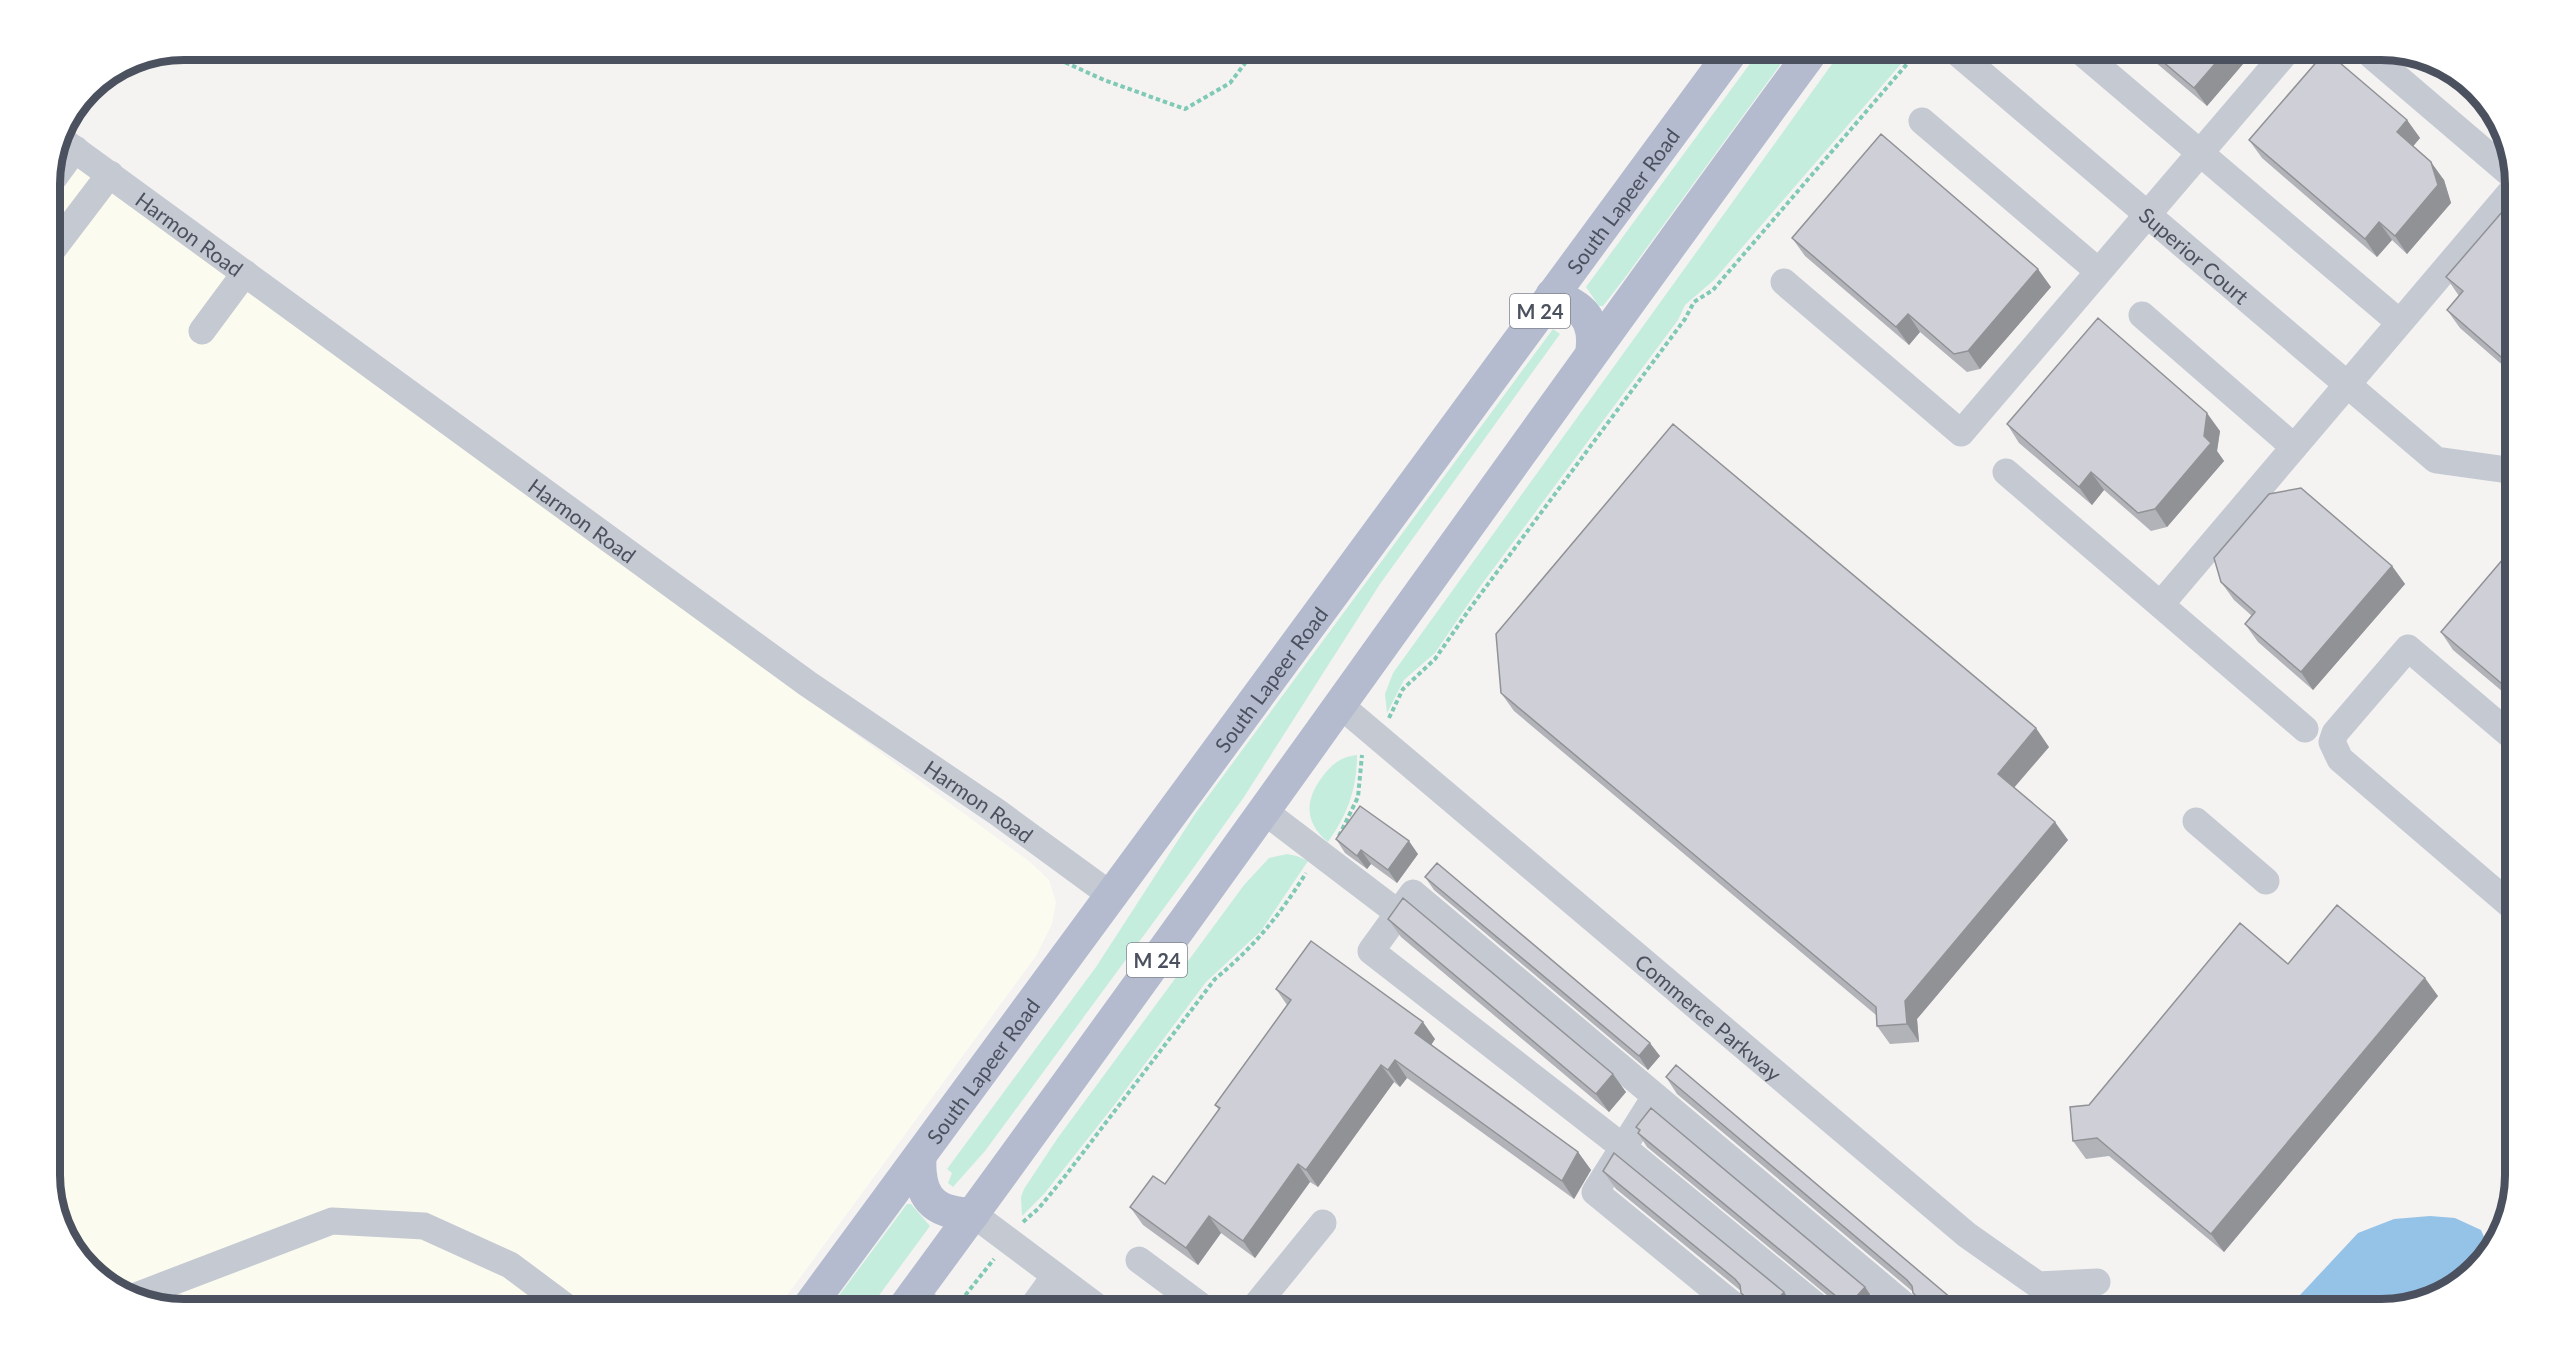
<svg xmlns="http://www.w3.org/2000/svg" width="2565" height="1359" viewBox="0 0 2565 1359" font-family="Lato,sans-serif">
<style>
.commercial{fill:#fcfbef}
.green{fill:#c5edde}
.water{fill:#95c3e7}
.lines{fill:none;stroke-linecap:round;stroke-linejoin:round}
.path{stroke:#7fc9b5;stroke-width:4;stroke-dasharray:4.5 3;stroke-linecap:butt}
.minor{stroke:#c4c9d2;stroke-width:27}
.major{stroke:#b4bbce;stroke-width:33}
.wall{fill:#b2b3b9}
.shaded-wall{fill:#919296}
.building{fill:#cfd0d7;stroke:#919296;stroke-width:1.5}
.labels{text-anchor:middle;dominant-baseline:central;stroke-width:6;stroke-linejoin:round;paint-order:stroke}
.shield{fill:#fff;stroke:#81858e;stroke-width:1.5}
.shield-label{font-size:20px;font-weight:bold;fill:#4b515e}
.street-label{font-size:21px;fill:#4b515e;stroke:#fff}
.rim{fill:none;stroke:#4b515e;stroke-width:8}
</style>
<rect width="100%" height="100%" fill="#f4f3f2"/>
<path class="commercial" d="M55 152 417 413 1030 862 1049 880 1056 902 1052 924 1036 956 777 1309H184L124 1295 72 1250 50 1184V175Z"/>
<path class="green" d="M1760 50H1791L1624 279 1603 306H1599L1586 287Z
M1847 50H1913L1714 280 1685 305 1678 320 1479 588 1435 653 1404 680 1387 713 1385 694 1393 673 1832 64Z
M1553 329 1560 334 1380 584 1244 797 1189 874 985 1151 953 1187 948 1183 952 1173 947 1169 1096 967 1195 814Z
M1357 755C1357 788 1348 814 1328 842 1306 824 1304 803 1320 780 1330 766 1339 757 1357 755Z
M1287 854 1297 856 1308 861 1261 931 1206 982 1112 1108 1044 1194 1022 1216 1021 1197 1024 1189 1057 1139 1244 885 1269 858Z
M907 1204H911L930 1226 869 1309H829Z"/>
<path class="water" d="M2430 1216 2455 1218 2481 1230 2488 1246 2484 1253 2449 1291 2381 1309H2287L2358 1233 2394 1219Z"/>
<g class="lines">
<path class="path" d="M1038 50 1104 80 1185 109 1230 83 1255 50
M1389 718 1403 689 1435 659 1471 607 1685 319 1694 302 1713 290 1919 50
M1339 836 1358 797 1362 755
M1023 1222 1039 1208 1066 1175 1215 979C1255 946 1279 916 1306 873
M956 1307 994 1259"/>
<g class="minor">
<path id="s1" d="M1954 50 2436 460 2515 471"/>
<path d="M2079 50 2399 322"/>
<path d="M2371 55 2515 178"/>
<path d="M1922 121 2098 271"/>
<path id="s2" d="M59 138 808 684 997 812 1112 896"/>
<path d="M50 183 75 149"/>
<path d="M50 253 110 174"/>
<path d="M1784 282 1961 433 2288 50"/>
<path d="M2142 315 2294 447"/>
<path d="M202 331 245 273"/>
<path d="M2006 472 2305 729"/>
<path d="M2161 604 2515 187"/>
<path id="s3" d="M1340 705 1967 1235 2038 1285 2097 1282"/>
<path d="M2515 739 2408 648 2335 733 2332 742 2340 759 2515 909"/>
<path d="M1264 811 1398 913"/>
<path d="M2196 821 2266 881"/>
<path d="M1655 1097 1595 1192 1738 1309"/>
<path d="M973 1214 1100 1309"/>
<path d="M1139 1260 1205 1309"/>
<path d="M914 1294 932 1309"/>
<path d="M133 1297 332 1221 424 1226 510 1265 569 1309"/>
<path d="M1031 1309 1055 1276"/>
<path d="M1253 1309 1323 1223"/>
<path d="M1820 1309 1624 1148 1371 951 1413 893 1909 1309"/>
</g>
<g class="major">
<path d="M1552 295C1581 305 1596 318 1592 351"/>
<path d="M920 1156C918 1196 932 1214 973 1214"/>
<path id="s4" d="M807 1309 1733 50"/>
<path d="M903 1309C1210 892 1506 467 1813 50"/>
</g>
</g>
<path class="wall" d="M2141 50H2255L2207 106Z
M2407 120 2420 138 2413 146 2444 180 2451 203 2407 254 2392 240 2377 257 2262 158 2249 140Z
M2515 197V376L2460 328 2447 310 2459 296 2446 277Z
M1792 238 2051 287 1980 369 1967 372 1920 332 1909 345 1805 256Z
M2007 424 2220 431 2217 451 2224 461 2167 527 2151 531 2104 490 2092 505 2019 443Z
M2515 545V702L2453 650 2441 632Z
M2392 566 2405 584 2313 690 2258 642 2245 624 2252 616 2234 600 2221 582Z
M1501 693 2049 747 2014 788 2068 840 1917 1019 1919 1042 1890 1044 1877 1026 1876 1015 1514 711Z
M1336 839 1418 854 1397 883 1371 864 1367 869 1345 853Z
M1425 877 1660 1056 1648 1070 1434 890Z
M1388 919 1626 1092 1609 1112 1401 937Z
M2288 964 2438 996 2224 1252 2109 1156 2086 1159 2073 1141 2089 1105Z
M1276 989 1435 1039 1431 1045 1578 1152 1591 1170 1574 1199 1407 1078 1400 1087 1394 1082 1318 1187 1310 1182 1255 1258 1221 1233 1198 1265 1143 1225 1130 1207 1165 1184 1219 1110 1215 1105 1287 1005Z
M1666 1077 1965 1310 1916 1299 1912 1291 1677 1094Z
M1636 1127 1865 1287 1874 1300 1866 1310H1845L1647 1147 1638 1133 1639 1131Z
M1603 1171 1796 1310H1753L1741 1293V1291L1616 1189Z"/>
<path class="shaded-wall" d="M2227 50H2255L2207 106 2194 88Z
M2407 120 2420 138 2410 150 2397 132Z
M2431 162 2444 180 2451 203 2407 254 2395 236Z
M2379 222 2392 240 2377 257 2365 239Z
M2038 269 2051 287 1980 369 1968 351Z
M1908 314 1920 332 1909 345 1896 327Z
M2207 413 2220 431 2217 451 2224 461 2167 527 2155 509 2204 436Z
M2091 472 2104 490 2092 505 2079 487Z
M2392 566 2405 584 2313 690 2301 672Z
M2036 728 2049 747 2010 792 1998 774Z
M2055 822 2068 840 1917 1019 1919 1042 1907 1024 1905 1001Z
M1409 841 1418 854 1397 883 1388 870Z
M1361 850 1371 864 1367 869 1357 856Z
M2425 978 2438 996 2224 1252 2211 1234Z
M1423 1022 1435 1039 1427 1051 1415 1033Z
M1650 1043 1660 1056 1648 1070 1639 1056Z
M1395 1060 1407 1078 1400 1087 1388 1070Z
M1381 1065 1394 1082 1318 1187 1306 1170Z
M1613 1074 1626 1092 1609 1112 1596 1094Z
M1578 1152 1591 1170 1574 1199 1562 1181Z
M1298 1164 1310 1182 1255 1258 1243 1241Z
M1209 1216 1221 1233 1198 1265 1186 1248Z
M1865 1287 1874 1300 1866 1310H1850L1848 1306Z
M1784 1292 1796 1310H1769Z"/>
<path class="building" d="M2149 50H2227L2194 88Z
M2326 51 2407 120 2397 132 2431 162 2438 185 2395 236 2379 222 2365 239 2249 140Z
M1881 134 2038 269 1968 351 1954 354 1908 314 1896 327 1792 238Z
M2515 197V369L2447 310 2463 291 2446 277Z
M2098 318 2207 413 2204 436 2211 443 2155 509 2138 513 2091 472 2079 487 2007 424Z
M1673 424 2036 728 1998 774 2055 822 1905 1001 1907 1024 1877 1026 1876 1007 1501 693 1496 634Z
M2301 488 2392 566 2301 672 2245 624 2255 612 2221 582 2214 558 2269 494Z
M2515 545V695L2441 632Z
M1360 806 1409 841 1388 870 1361 850 1357 856 1336 839Z
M1437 863 1650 1043 1639 1056 1425 877Z
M1403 898 1613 1074 1596 1094 1388 919Z
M2337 905 2425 978 2211 1234 2097 1138 2073 1141 2070 1107 2089 1105 2240 923 2288 964Z
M1311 941 1423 1022 1415 1033 1578 1152 1562 1181 1395 1060 1388 1070 1381 1065 1306 1170 1298 1164 1243 1241 1209 1216 1186 1248 1130 1207 1153 1176 1165 1184 1220 1108 1215 1105 1291 1000 1276 989Z
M1676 1065 1965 1310H1907L1917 1297 1913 1293 1912 1286 1907 1280 1666 1077Z
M1651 1108 1865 1287 1848 1306 1638 1133 1640 1130 1636 1127Z
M1614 1153 1784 1292 1769 1310H1761L1741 1293 1740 1285 1735 1279 1603 1171Z
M1626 1298 1642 1310H1617Z"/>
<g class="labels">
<g class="shield">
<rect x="1510" y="294" width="60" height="34" rx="4.5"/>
<rect x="1127" y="943" width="60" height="34" rx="4.5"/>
</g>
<g class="shield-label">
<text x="1540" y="311">M 24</text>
<text x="1157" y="960">M 24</text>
</g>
<g class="street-label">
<text stroke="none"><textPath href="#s4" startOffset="1376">South Lapeer Road</textPath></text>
<text stroke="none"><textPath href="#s2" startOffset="162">Harmon Road</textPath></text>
<text stroke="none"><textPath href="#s1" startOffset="316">Superior Court</textPath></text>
<text stroke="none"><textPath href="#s2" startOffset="648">Harmon Road</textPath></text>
<text stroke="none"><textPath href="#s4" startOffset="782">South Lapeer Road</textPath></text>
<text stroke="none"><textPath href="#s2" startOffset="1134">Harmon Road</textPath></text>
<text stroke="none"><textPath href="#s3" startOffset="483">Commerce Parkway</textPath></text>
<text stroke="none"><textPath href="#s4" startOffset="296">South Lapeer Road</textPath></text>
</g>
</g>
<path d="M0 0H2565V1359H0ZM184 60H2381A124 124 0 0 1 2505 184V1175A124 124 0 0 1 2381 1299H184A124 124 0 0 1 60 1175V184A124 124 0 0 1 184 60Z" fill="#fff" fill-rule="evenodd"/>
<path class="rim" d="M184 60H2381A124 124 0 0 1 2505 184V1175A124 124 0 0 1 2381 1299H184A124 124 0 0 1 60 1175V184A124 124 0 0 1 184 60Z"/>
</svg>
